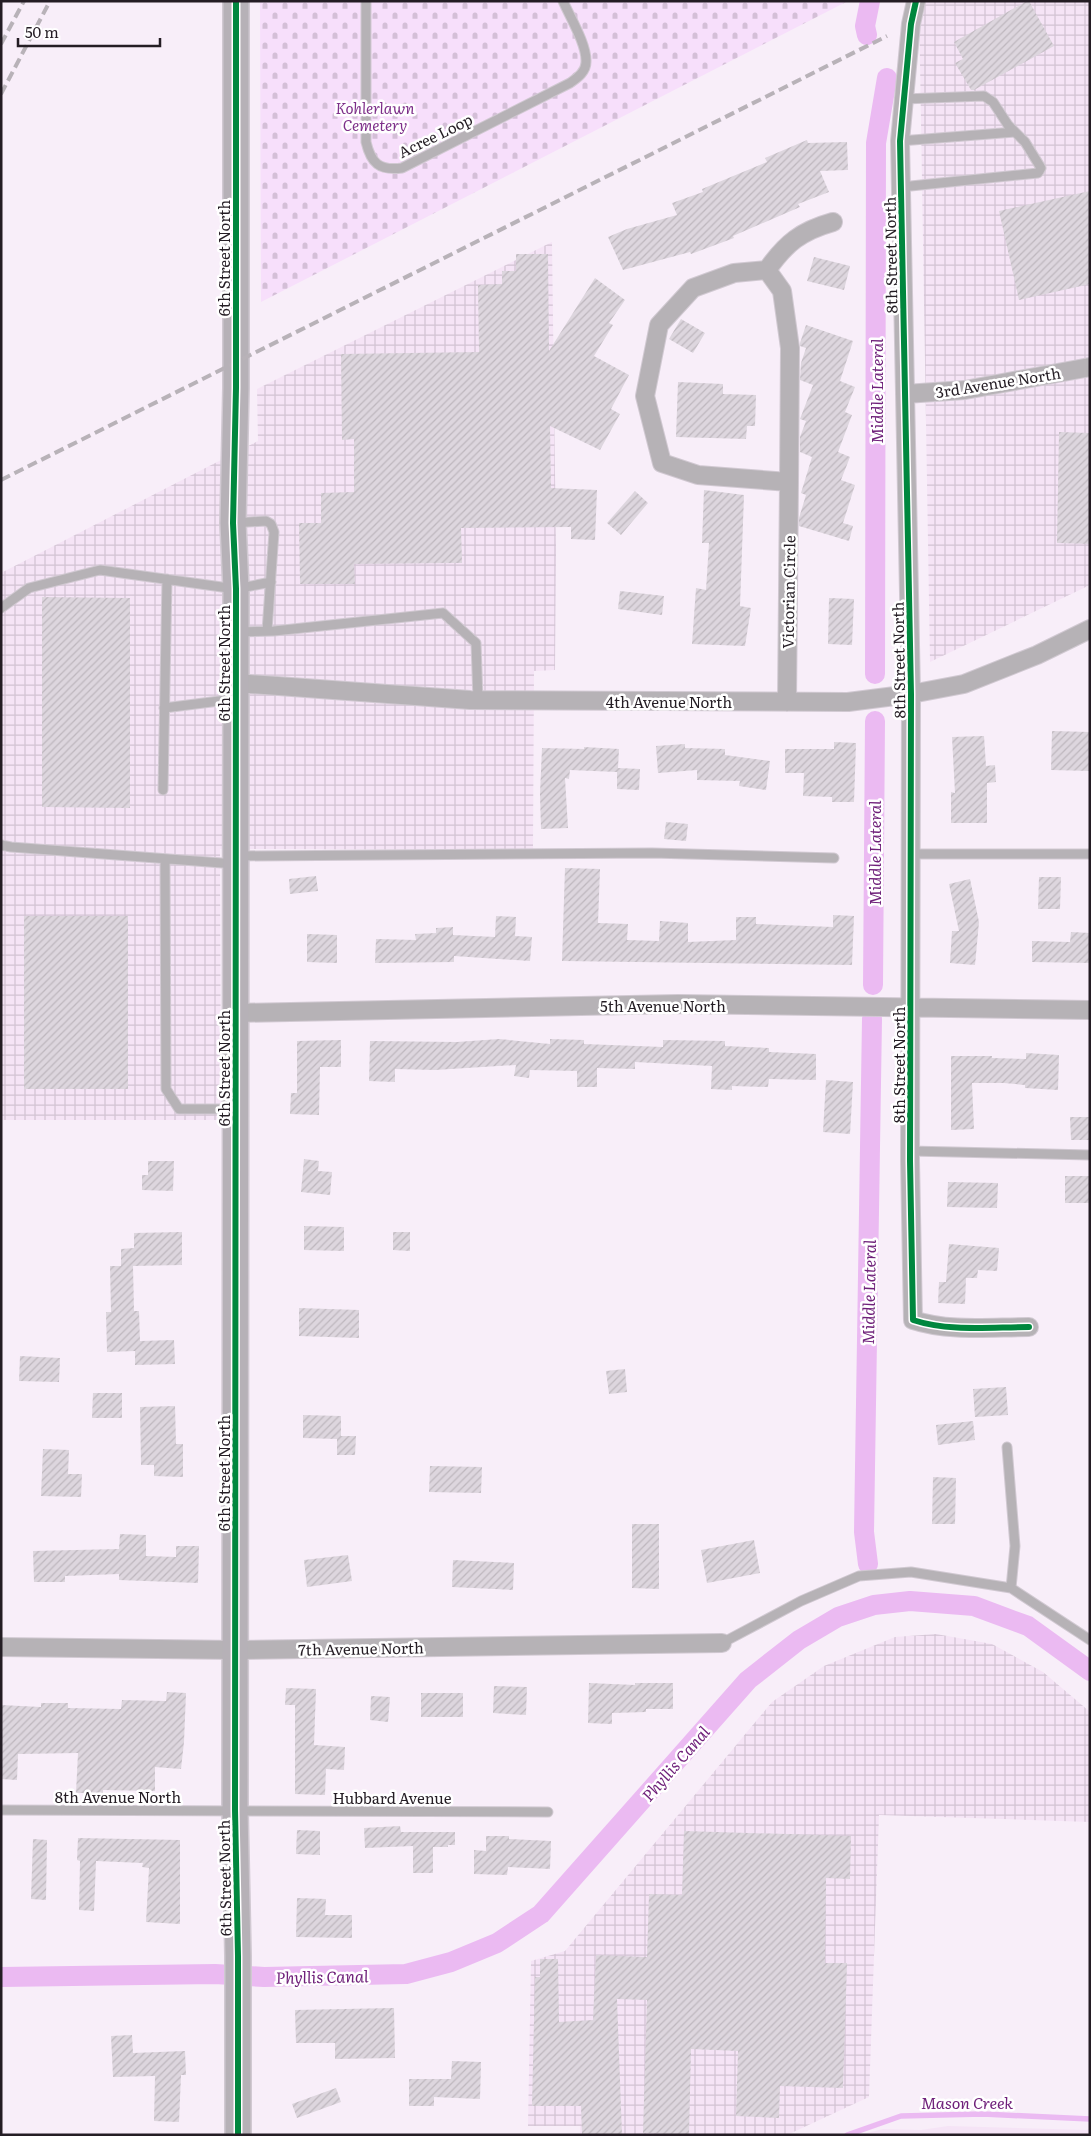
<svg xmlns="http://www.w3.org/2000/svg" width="1091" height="2136" viewBox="0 0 1091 2136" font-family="Literata,serif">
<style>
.built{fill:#f5e4f6}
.industrial{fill:url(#industrial-grid)}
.cemetery{fill:url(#cemetery-stones)}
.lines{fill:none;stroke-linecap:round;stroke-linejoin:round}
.stream{stroke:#ebbaf2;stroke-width:5.5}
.canal{stroke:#ebbaf2;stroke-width:20}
.building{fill:url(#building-hatch)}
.lane-casing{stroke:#d1c9d2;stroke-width:11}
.street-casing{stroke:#d1c9d2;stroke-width:20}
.secondary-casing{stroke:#d1c9d2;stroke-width:28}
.lane{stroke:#b6b2b6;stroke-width:9}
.street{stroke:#b6b2b6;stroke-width:18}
.secondary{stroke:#b6b1b7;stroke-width:25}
.rail{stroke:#b8b2b8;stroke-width:4;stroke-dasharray:10 5;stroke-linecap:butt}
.cycleway-casing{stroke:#fff;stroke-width:9}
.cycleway{stroke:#00873e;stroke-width:6}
.labels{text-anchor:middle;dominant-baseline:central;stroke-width:5;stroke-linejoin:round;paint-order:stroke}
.park-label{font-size:15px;font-style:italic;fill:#7d2f89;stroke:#fff}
.street-label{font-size:15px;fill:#241d24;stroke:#fff}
.water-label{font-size:16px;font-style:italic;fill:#6f207a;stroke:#fff}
</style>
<defs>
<pattern id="industrial-grid" width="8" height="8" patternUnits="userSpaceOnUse" patternTransform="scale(1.25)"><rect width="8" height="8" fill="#f5e4f6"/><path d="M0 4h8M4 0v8" fill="none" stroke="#d2c3d3"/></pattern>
<pattern id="cemetery-stones" width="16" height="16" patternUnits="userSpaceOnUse" patternTransform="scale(1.25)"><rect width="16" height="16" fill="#f7dffb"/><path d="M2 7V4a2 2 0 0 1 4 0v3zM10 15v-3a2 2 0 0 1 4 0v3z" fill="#d4bfd7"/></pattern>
<pattern id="building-hatch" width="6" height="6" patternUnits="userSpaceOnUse" patternTransform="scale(1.25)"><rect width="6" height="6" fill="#ddd6de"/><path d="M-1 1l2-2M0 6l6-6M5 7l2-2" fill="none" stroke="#beb7be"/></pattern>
</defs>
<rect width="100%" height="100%" fill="#f8eef9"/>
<path class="built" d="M948 2126 1086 2130 1090 2129V2135H859L883 2129 921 2130Z"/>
<path class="industrial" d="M919 1H1090V585L930 662Z
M552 242 556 549 555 670 534 671 533 850 220 849 221 1120H1V573L258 441 257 389Z
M936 1634 992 1644 1043 1672 1089 1711 1090 1822 879 1815 869 2097 787 2135H580V2126H528L531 1961 565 1951 772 1702 824 1666 895 1637Z"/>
<path class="cemetery" d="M260 1H848L261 302Z"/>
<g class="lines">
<path class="stream" d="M847 2135 901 2116 983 2114 1090 2119"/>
<path class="canal" d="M867 35 865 26 870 1
M875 674 876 143 887 78
M873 985 875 721
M868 1564 864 1532 872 1019
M1 1977 215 1974 264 1977 406 1974 451 1962 497 1943 541 1914 748 1680 799 1640 838 1617 874 1605 910 1601 974 1606 1028 1626 1090 1671"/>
</g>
<path class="building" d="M1027 1H1029L1054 46 974 90H971L955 63 963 59 954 42Z
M807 140 808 143 847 142 848 170 820 171 829 192 798 204 800 207 733 236 734 238 691 254 690 252 623 270 608 237 627 229 677 215 672 203 703 192 702 189 767 162 765 158Z
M1090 191V284L1019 300 999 211Z
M516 254H548L549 351 595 278 625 300 609 323 613 325 594 356 629 375 611 409 620 414 600 450 550 426 551 488 597 490 595 540 571 539V527L461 528 462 563 354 564 355 584H300L299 523H321V493L354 492V439L342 440 341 354 479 352 478 285 502 284V271H516Z
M814 257 850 266 844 290 807 281Z
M681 319 705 333 693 353 669 339Z
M806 325 853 341 840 381 855 387 845 412 852 415 838 452 850 457 841 480 855 485 843 523 853 526 849 541 799 526V518L806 495 801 493 812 457 800 452V437L806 421 800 419 813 385 800 380 801 363 806 348 800 346V343Z
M678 382 723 384V394L756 395 755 426H747L746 439 676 437Z
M1059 432 1090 433V544L1057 543Z
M704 490 744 495 740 606 751 608 745 646 692 644 696 588 706 590 709 543H702Z
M635 491 648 503 621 535 607 523Z
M620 591 664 596 662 615 618 609Z
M42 597 130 598V808L42 807Z
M829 598 854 599 852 645 828 644Z
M1052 731 1090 732V771L1051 770Z
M984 736 986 766 995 765 996 782 987 783V823H951V792L955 793 952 737Z
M834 742 856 743 854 802H832V797L803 796 804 773H785V749H834Z
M685 744V748L725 749V755L770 761 766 790 739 786 740 781 697 780V770L658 773 656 746Z
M584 747 619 749 618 768 640 769 639 790 617 789V772L570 770 569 779 565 778 568 828 541 829 540 794 542 748 584 749Z
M666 822 688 824 686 841 664 839Z
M565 868 600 869 598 923 628 924 627 940 659 941 660 921 688 923V942L736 940V917H756V924L833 927V915L854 916 852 965 562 961Z
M316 876 318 891 290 894 289 879Z
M1039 877H1061L1060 909H1038Z
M970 879 979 922 975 965 950 963 952 931H959L949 884Z
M24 916H128V1089H24Z
M496 916 516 917 515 936 532 937 530 961 454 956V962L375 963 376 939 416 940 415 934 436 933V928L453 927V935L495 937Z
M1071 932 1090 933V963L1032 962V941L1070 942Z
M307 934 337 935V963L307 962Z
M499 1039 550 1044V1039L584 1040V1044L663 1047V1040L725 1041V1046L769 1048V1052L816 1054V1080L769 1079 768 1087 732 1086V1090L711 1089 712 1066 635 1062V1069L597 1068V1087H577V1071L530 1070 529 1078 514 1076 516 1065 435 1070 395 1069V1082L369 1081 370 1041 457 1042Z
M341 1040V1067H320L319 1115 290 1114 291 1093H297V1041Z
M1026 1053 1059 1055 1058 1090 1025 1088V1085L1004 1083H972L974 1129 951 1130V1056H992V1058L1026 1059Z
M826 1080 853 1082 850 1134 823 1132Z
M1070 1117H1090V1140H1071Z
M304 1159 319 1161 318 1171 332 1172 330 1195 301 1192Z
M148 1161H174L173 1191 142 1190V1175H148Z
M1065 1176H1090V1203H1065Z
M948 1182 998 1183 997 1208 947 1207Z
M304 1226 344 1227V1251L304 1250Z
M182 1232V1265L133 1266 134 1311H139L140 1341 174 1340 175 1364 135 1365V1351L107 1352 106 1312H111L110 1266H121V1249L134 1248V1233Z
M393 1232H410V1251L393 1250Z
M949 1244 999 1248 997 1271 978 1270 977 1278H966L965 1304 938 1303 939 1282H946Z
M299 1308 359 1310V1338L299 1336Z
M20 1356 60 1358 59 1382 19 1381Z
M625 1369 627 1392 609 1394 606 1371Z
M1006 1387 1008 1415 975 1417 973 1389Z
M93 1393H122V1418H92Z
M175 1406 176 1444H183V1477L154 1476V1465H141L140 1407Z
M303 1415 341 1416V1436H356L355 1455H337V1439L303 1438Z
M973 1421 975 1440 938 1445 936 1425Z
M43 1449 69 1450 68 1474H82L81 1497 41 1496Z
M430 1466 482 1467 481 1493 429 1492Z
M933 1477 956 1478 955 1524H932Z
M632 1524H659V1589L632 1588Z
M120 1534 146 1535V1556L176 1557V1546H199L198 1583 119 1580V1574L65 1576V1582H34L33 1551 119 1549Z
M754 1540 760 1573 707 1583 701 1550Z
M348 1555 352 1581 307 1587 304 1560Z
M453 1560 514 1563 513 1590 452 1587Z
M589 1683 635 1685V1683H673V1709H646V1712L612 1713V1724L588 1723Z
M494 1686 527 1687 526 1715 493 1713Z
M286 1688 316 1689 314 1745 345 1747 344 1770 326 1769 325 1795 295 1794V1705H285Z
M167 1692 186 1693 184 1742 181 1769 155 1767V1791L103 1790V1793H76L78 1753 18 1754 17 1780 1 1779V1705L41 1707V1703H68V1708L121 1709 122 1700 166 1701Z
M421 1693H463V1717H421Z
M371 1696 390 1697 388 1722 370 1720Z
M400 1826 401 1832H455V1845H448V1847H433V1873H413V1846L365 1848 364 1828Z
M297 1830 320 1831V1855L296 1854Z
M684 1831 851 1836 850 1879 826 1878 825 1963H847L843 2088 780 2086 779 2118 736 2116 738 2051 691 2049 689 2135 643 2133 647 2000 617 1999 622 2135H582L581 2106H532L535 1977H540V1959H558L559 2022 593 2020 596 1955 647 1957 649 1894 682 1895Z
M486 1836H509V1839L551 1841 550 1869 508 1867 507 1875 474 1874V1850L486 1851Z
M78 1838 180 1840V1924L146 1922 149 1868 142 1867 143 1863 96 1861 94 1911 79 1910 80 1861 77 1860Z
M33 1839 47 1840 46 1900 31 1899Z
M297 1898 326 1899 325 1915H352V1938L296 1937Z
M394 2008 395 2058 335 2059V2043H296L295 2010Z
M132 2035 133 2053 185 2051 186 2075H181L179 2122 154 2121 155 2076 113 2077 111 2036Z
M452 2061 481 2062 480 2099 434 2097V2106H409V2079H451Z
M336 2088 341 2102 297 2118 292 2104Z"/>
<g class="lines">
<g class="lane-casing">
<path id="lane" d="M366 1V142C371 163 379 171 402 168L570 83C577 78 586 72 586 62 587 45 570 17 563 1
M900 141 1015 132
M901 187 1038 173 1041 168 1025 142 1008 125 993 102 984 96 904 99
M233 523 266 521 271 524 274 532 267 631
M1 608 29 588 100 570 236 589 271 582
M238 632 274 631 443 613 476 643 478 700
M164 708 235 699
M163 790 167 579
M1 845 11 847 235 864
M911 854H1090
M238 856 652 853 834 858
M165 859 166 1089 179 1109H234
M910 1151 1090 1155
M1007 1447 1015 1546 1011 1588
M722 1643 801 1601 859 1576 911 1572 1011 1588 1090 1640
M1 1810 548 1812"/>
</g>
<g class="street-casing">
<path id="street" d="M916 1 911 24 900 141 911 694 910 1161 913 1320C949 1332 991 1327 1029 1327
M767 270 782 291 790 348 789 482 698 475 662 463 645 396 659 325 693 288 734 273Z
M767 270C786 243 801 231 833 222
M905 394 965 390 1090 367
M236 683 470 700 848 702 911 694 964 684 1037 655 1090 629
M787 702 789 482
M236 1013 678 1004 1090 1010
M1 1647 235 1650 722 1643"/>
</g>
<g class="secondary-casing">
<path id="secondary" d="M236 1V388L233 523 236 589 235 1810 238 1956V2135"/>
</g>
<use href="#lane" class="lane"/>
<use href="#street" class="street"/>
<use href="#secondary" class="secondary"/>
<path class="rail" d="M1 44 24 1
M1 94 50 1
M1 480 887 36"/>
<g class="cycleway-casing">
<path id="cycleway" d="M236 1V388L233 523 236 589 235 1810 238 1956V2135
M916 1 911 24 900 141 911 694 910 1161 913 1320C949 1332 991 1327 1029 1327"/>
</g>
<use href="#cycleway" class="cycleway"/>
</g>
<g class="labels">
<g class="park-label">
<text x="375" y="107">Kohlerlawn<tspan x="375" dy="17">Cemetery</tspan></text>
</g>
<g class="street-label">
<text transform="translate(435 135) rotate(-26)">Acree Loop</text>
<text transform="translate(890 255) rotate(-91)">8th Street North</text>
<text transform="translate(223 258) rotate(-90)">6th Street North</text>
<text transform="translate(998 382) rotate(-9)">3rd Avenue North</text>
<text transform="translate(788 592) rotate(-89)">Victorian Circle</text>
<text transform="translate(898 660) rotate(-91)">8th Street North</text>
<text transform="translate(223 663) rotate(-90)">6th Street North</text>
<text x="669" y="701">4th Avenue North</text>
<text x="663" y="1005">5th Avenue North</text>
<text transform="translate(898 1065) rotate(-90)">8th Street North</text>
<text transform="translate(223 1068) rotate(-90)">6th Street North</text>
<text transform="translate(223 1473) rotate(-90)">6th Street North</text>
<text transform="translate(361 1648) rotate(-1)">7th Avenue North</text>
<text x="118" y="1796">8th Avenue North</text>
<text x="392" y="1797">Hubbard Avenue</text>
<text transform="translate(224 1878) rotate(-91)">6th Street North</text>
</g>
<g class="water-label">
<text transform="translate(876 391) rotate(-90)">Middle Lateral</text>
<text transform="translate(874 853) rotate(-90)">Middle Lateral</text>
<text transform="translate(868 1292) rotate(-89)">Middle Lateral</text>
<text transform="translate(675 1763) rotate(-49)">Phyllis Canal</text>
<text transform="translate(322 1976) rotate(-1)">Phyllis Canal</text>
<text x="967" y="2102">Mason Creek</text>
</g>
</g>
<rect width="1091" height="2136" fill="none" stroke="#241d24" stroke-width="5"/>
<path d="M18 38v8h142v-8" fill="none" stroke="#241d24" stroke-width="2.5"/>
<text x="25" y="38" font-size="15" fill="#241d24" stroke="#ffffff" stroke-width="4" paint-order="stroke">50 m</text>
</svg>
